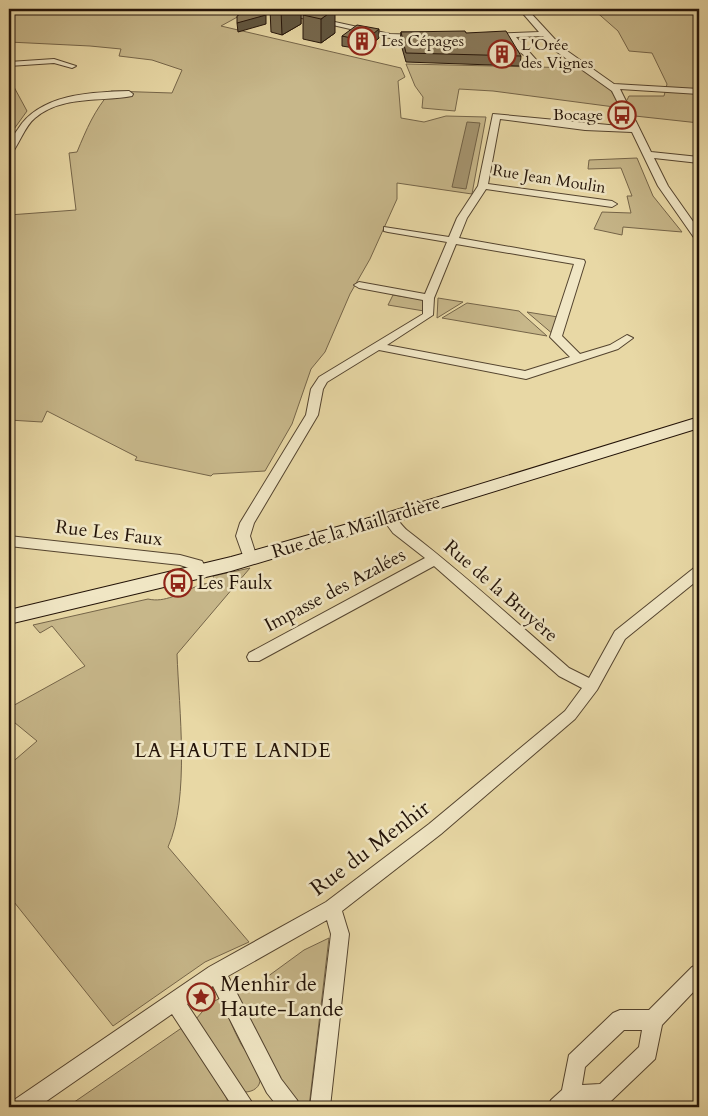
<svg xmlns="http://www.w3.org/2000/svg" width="708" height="1116" viewBox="0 0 708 1116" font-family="Cardo,serif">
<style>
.green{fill:#c7b78a;stroke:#756549}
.water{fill:#a59570;stroke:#716146}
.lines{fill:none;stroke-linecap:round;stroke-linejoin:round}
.street-casing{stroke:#54442f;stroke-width:2}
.secondary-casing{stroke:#231308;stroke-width:2}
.street{fill:#f0e6c4;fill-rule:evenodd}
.secondary{fill:#f0e6c4;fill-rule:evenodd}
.wall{fill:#76684d;stroke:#231308}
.shaded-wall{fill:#60553f;stroke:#231308}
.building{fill:#89795a;stroke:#231308}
.labels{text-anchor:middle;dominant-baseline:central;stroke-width:5;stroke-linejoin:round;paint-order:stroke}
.far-poi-label{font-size:16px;fill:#231308;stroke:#f0e6c4;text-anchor:start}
.far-street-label{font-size:16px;fill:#231308;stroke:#f0e6c4}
.street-label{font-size:19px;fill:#231308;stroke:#f0e6c4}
.poi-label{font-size:19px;fill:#231308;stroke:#f0e6c4;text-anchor:start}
.neighbourhood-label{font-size:20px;letter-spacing:1px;fill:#231308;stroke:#f0e6c4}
.near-street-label{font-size:22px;fill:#231308;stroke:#f0e6c4}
.near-poi-label{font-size:22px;fill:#231308;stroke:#f0e6c4;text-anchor:start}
</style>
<rect width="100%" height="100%" fill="#e8d8a5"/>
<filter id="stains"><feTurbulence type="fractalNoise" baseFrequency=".004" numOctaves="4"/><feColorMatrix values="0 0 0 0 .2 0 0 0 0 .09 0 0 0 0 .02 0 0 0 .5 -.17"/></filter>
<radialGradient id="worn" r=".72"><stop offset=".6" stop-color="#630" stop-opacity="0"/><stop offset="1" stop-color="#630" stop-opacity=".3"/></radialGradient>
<path class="green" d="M9 9H252L221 26 401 68 405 77 398 81 401 118 424 122 446 116 486 117 472 194 397 183V199L370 259 350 294 325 352 311 369 292 424 265 471 213 474 211 476 135 460 137 457 47 411 42 422 9 420V215L76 210 69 153 77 152C87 128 94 111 111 91L172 93 182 70 152 60 119 56 121 49 90 46 9 42Z
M593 9H699V123L635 116 626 102 629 96H664L667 84 652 53 629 51 618 31Z
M406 64 580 68 610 89 622 108 493 91 459 89 455 111 422 108 423 97 415 86Z
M14 87 27 111 9 136V88Z
M637 158 653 196 682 232 623 227 622 235 594 229 602 212 631 213 627 196H632L621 168 588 169 589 160Z
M393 295 425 300 424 311 388 305Z
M438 298 463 302 437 318Z
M467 303 519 311 547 336 442 318Z
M527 312 558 317 554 335Z
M250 568 177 654C179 709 190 798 168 847L249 942 205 962 113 1026 14 902 9 905V765L37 741 9 718V708L85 666 52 626 40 633 33 625 148 599C165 603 180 593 195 587 201 584 209 583 215 582L213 576Z
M329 938 309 1107H299L260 1047 234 992 256 985 304 950Z
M220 998C227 1013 233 1029 241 1044 247 1054 259 1067 260 1078 261 1087 253 1092 245 1092L196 1019 208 1005Z
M183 1027 226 1097 230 1107H76L70 1105Z"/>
<path class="water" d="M467 122 480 123 466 189 452 187Z"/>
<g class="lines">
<g class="street-casing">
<path id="street" d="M262 9H275L390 34 419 35 423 37 419 39 390 38Z
M519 9H527L563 48 614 84 699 89V94L620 89 651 152 699 157V163L654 158 668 186 699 230V240L695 239 658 186 632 132 585 130 500 119 488 184 612 201 617 204 612 207 486 189 467 218 459 238 584 260 585 262 562 336 580 354 610 345 627 335 633 338 618 349 526 379 379 350 327 382 323 389 318 415 254 523 250 536 257 558 255 561H245L236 536 240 523 306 415 311 389 319 377 423 314V300L359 288 354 285 359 282 425 294 447 242 388 232 384 231V227L449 237 457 218 478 186 493 114 630 127 612 91 557 52 543 36 516 37 539 63 535 65 510 43 509 38H487V34H490L539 32ZM456 244 574 264 550 337 570 357 525 371 387 345 433 315 434 298Z
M54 59 76 66 72 68 54 63 9 66V62Z
M129 91 133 94 132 96C101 102 62 95 35 118 25 126 20 142 12 153L9 154C9 143 12 137 18 129 40 94 91 92 129 91Z
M389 513C397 516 401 526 408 531 464 574 516 622 569 668L589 678 615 631 694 568 699 567V579L625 639 597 690 575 719 441 834 342 911 349 934 330 1107H310L331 934 327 920 228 976 281 1079 297 1100 300 1107H278L267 1093 213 986 187 1004 255 1107H233L172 1014 38 1107H11L14 1100 209 967 326 902 429 824 565 711 582 688 559 676 434 566 259 661H249L247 657 249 653 425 558 393 533 382 518Z
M9 536 180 555 202 561 208 572 201 577 196 576 192 569 180 565 9 546Z
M699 964V986L662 1025 655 1059 611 1101 604 1104 575 1105 572 1107H548L551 1100 562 1090 569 1055 613 1013 620 1010H649L692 967ZM624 1030H642L639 1047 600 1084 582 1085 585 1067Z"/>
</g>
<g class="secondary-casing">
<path id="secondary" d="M699 417V428L395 522 231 571 9 624V610L231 557 383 514Z"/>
</g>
<use href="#street" class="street"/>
<use href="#secondary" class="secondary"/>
</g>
<path class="wall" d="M270 9H301V24L282 35 271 32Z
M312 9 335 33 321 43 303 39V15Z
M401 32 466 33 521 56 520 66 406 62 400 41Z
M342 36 379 38 367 48 360 49 342 46Z"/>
<path class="shaded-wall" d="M266 9V24L238 32 237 23Z
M284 9H301V24L282 35 281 10Z
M335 9V33L321 43V19Z
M379 29V38L367 48 360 49V40Z"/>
<path class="building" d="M248 9H266V15L237 23V16Z
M312 9H335L321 19 303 15Z
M357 25 379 29 367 39 360 40 342 36Z
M465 31 466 33 506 31 521 56 406 53 401 32Z"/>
<defs>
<g id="building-ring" transform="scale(1.4375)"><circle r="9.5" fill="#f0e6c4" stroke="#8f2418" stroke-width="1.5"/><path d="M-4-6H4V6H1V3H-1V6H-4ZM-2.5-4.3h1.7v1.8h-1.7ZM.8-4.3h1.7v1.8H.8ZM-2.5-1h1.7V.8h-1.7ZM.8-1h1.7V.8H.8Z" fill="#8f2418"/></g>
<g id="bus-ring" transform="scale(1.4375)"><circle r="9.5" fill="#f0e6c4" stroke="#8f2418" stroke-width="1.5"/><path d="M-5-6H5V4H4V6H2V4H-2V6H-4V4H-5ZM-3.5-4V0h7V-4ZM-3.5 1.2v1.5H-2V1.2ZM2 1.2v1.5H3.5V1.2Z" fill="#8f2418"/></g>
<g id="sight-ring" transform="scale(1.4375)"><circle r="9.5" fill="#f0e6c4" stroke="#8f2418" stroke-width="1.5"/><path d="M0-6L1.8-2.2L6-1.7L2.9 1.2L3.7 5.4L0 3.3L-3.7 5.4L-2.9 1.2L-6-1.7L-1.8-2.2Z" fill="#8f2418"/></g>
</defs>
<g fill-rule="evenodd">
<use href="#building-ring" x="362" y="41"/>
<use href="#building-ring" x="502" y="54"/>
<use href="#bus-ring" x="622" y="115"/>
<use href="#bus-ring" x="178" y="583"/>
<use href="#sight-ring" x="201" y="997"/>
</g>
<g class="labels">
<g class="far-poi-label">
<text x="381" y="41">Les Cépages</text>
<text x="521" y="45">L'Orée<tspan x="521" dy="18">des Vignes</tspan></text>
<text x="603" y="115" text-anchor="end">Bocage</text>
</g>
<g class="far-street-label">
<text transform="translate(549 179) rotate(9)">Rue Jean Moulin</text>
</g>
<g class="street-label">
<text transform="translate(356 527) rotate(-17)">Rue de la Maillardière</text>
<text transform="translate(109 533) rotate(7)">Rue Les Faux</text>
<text transform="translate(335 590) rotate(-28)">Impasse des Azalées</text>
<text transform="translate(501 591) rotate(41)">Rue de la Bruyère</text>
</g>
<g class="poi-label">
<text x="197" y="583">Les Faulx</text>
</g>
<g class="neighbourhood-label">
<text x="233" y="750">LA HAUTE LANDE</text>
</g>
<g class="near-street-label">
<text transform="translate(370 848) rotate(-37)">Rue du Menhir</text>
</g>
<g class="near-poi-label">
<text x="220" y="984">Menhir de<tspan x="220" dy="25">Haute-Lande</tspan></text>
</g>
</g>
<rect width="708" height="1116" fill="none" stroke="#e8d8a5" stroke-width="30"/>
<rect x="10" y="10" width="688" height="1096" fill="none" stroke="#231308" stroke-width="2.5"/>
<rect x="15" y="15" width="678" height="1086" fill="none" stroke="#231308"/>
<rect width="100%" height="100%" filter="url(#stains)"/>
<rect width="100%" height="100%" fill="url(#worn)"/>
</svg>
